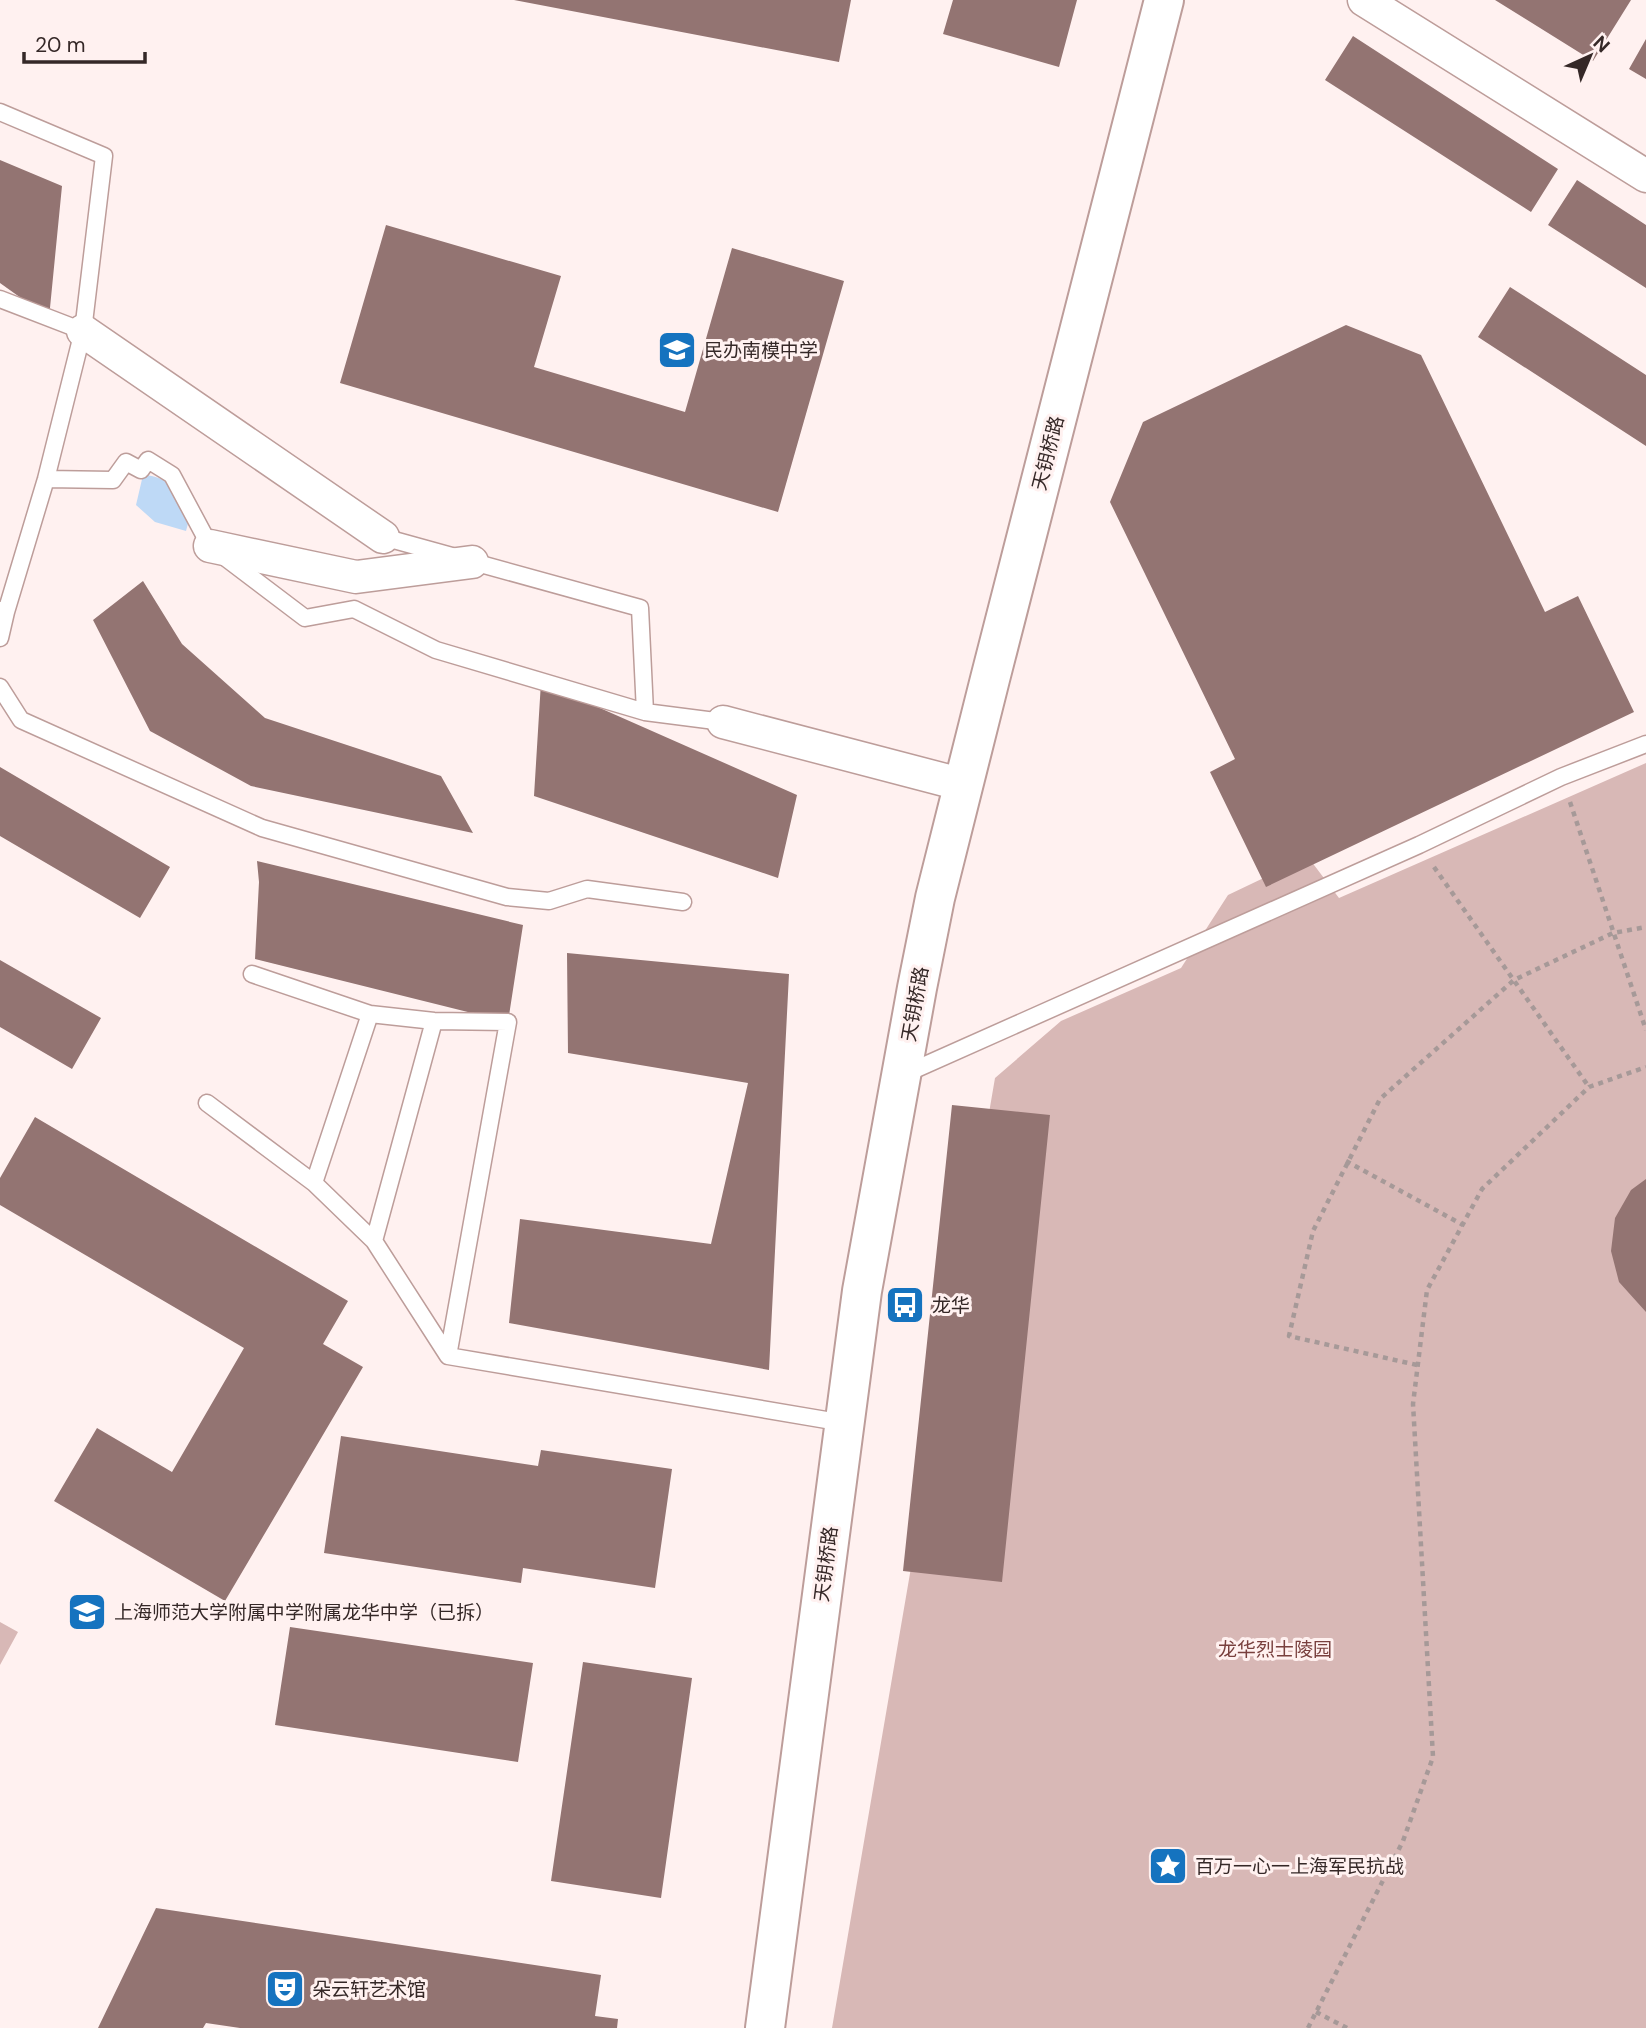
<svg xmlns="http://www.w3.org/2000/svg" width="1646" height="2028" viewBox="0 0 1646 2028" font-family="'DM Sans','Noto Sans SC',sans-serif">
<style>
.green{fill:#d8b8b6}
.water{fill:#bed9f6}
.building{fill:#937472}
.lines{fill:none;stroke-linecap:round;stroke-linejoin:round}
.service-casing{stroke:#bd9d9a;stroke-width:19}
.minor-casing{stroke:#bd9d9a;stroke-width:35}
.tertiary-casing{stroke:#bd9d9a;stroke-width:42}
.path{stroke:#a69998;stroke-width:4.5;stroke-dasharray:5 5;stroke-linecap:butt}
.service{stroke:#fff;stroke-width:16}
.minor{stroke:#fff;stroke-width:32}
.tertiary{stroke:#fff;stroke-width:38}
.labels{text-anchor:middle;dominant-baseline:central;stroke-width:6;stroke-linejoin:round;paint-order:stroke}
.poi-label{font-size:19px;fill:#352827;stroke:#fff1f0;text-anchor:start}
.street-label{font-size:19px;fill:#352827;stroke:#fff1f0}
.park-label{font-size:19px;fill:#79403e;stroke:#fff1f0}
</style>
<rect width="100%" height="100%" fill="#fff1f0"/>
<path class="green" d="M1646 763V2028H832L995 1078 1061 1021 1181 968 1228 895 1308 857 1339 898Z
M0 1622 18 1632 0 1665Z"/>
<path class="water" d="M143 475C171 476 178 494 190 516L186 531 155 522 136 505Z"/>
<path class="building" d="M514 0H851L839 62Z
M953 0H1077L1059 67 943 34Z
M1495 0H1631L1593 61Z
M1353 36 1558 169 1531 212 1325 80Z
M1646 39V79L1629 69Z
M0 160 62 186 49 318 0 283Z
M1577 180 1646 225V288L1548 225Z
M386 225 561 276 534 367 685 412 732 248 844 281 778 512 340 383Z
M1510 287 1646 375V446L1478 337Z
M1346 325 1421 355 1545 612 1578 596 1634 712 1266 887 1210 772 1235 759 1110 502 1143 422Z
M143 581 182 644 265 718 441 776 473 833 251 786 150 731 93 620Z
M541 682 797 795 778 878 534 796Z
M0 767 170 867 140 918 0 836Z
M257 861 523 925 508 1022 255 959 259 882Z
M567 953 789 974 769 1370 509 1323 520 1219 711 1244 748 1083 568 1053Z
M0 960 101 1018 72 1069 0 1027Z
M952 1105 1050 1115 1002 1582 903 1571Z
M35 1117 348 1301 323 1344 363 1367 225 1601 54 1501 97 1428 172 1472 244 1348 0 1205V1178Z
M1646 1179V1312L1619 1282 1611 1251 1615 1218 1631 1190Z
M341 1436 538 1466 541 1450 672 1469 655 1588 523 1568 521 1583 324 1553Z
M290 1627 533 1663 518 1762 275 1725Z
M583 1662 692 1678 661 1898 551 1881Z
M156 1908 601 1975 595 2016 618 2019 617 2028H240L206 2023 203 2028H98Z"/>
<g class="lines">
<g class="service-casing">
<path id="service" d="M0 112 104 156 83 331
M0 299 83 331 46 479 6 612
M46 479 113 480 126 462 141 470 148 460 172 475 210 546 305 618 354 609 436 650 645 712 723 722
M383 537 640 608 645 712
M0 610 6 612 0 638
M0 687 21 720 262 828 507 897 549 901 587 889 683 902
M252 974 370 1014 314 1183
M370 1014 434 1021 508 1022 448 1356
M905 1074 1419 845 1561 777 1646 744
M207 1103 314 1183 374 1241 448 1356 844 1423
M374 1241 434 1021"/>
</g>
<g class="minor-casing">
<path id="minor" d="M1364 0 1646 176
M83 331 383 537
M210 546 356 577 472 562
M723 722 964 785"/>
</g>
<g class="tertiary-casing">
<path id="tertiary" d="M765 2028 862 1291 917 988 935 898 990 679 1164 0"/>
</g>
<path class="path" d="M1570 802 1646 1030
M1434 867 1589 1087
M1346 1161 1463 1225
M1417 1365 1289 1336 1313 1231 1380 1099 1514 980 1613 933 1646 927
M1316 2012 1347 2028
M1308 2028 1403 1841 1433 1757 1413 1404 1427 1290 1482 1189 1589 1087 1646 1067"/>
<use href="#service" class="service"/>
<use href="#minor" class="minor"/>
<use href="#tertiary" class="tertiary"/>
</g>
<defs>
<g id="school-square" transform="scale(2.0125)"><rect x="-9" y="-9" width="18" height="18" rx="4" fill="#1573bf" stroke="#fff1f0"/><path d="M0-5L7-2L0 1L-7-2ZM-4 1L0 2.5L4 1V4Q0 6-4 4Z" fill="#fff"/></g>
<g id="bus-square" transform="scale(2.0125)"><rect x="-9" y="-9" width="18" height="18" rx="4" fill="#1573bf" stroke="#fff1f0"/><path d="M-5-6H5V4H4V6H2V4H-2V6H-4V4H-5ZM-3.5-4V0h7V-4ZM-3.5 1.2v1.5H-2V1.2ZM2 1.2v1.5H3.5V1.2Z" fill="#fff"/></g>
<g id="sight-square" transform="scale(2.0125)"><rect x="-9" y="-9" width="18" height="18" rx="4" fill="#1573bf" stroke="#fff1f0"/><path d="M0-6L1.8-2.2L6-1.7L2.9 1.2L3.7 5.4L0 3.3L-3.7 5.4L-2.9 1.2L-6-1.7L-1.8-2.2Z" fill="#fff"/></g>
<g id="theatre-square" transform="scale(2.0125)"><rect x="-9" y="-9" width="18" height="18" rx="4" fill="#1573bf" stroke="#fff1f0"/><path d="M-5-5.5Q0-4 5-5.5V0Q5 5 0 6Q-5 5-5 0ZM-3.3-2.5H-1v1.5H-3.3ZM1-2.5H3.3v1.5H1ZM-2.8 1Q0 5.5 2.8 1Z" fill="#fff"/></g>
</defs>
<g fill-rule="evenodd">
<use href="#school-square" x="677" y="350"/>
<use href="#bus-square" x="905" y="1305"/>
<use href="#school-square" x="87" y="1612"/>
<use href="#sight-square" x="1168" y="1866"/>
<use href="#theatre-square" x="285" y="1989"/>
</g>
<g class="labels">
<g class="poi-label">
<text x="704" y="350">民办南模中学</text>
<text x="932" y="1305">龙华</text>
<text x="114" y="1612">上海师范大学附属中学附属龙华中学（已拆）</text>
<text x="1195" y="1866">百万一心一上海军民抗战</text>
<text x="312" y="1989">朵云轩艺术馆</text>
</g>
<g class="street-label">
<text transform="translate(1048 453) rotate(-76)">天钥桥路</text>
<text transform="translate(915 1004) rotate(-80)">天钥桥路</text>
<text transform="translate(826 1564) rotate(-83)">天钥桥路</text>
</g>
<g class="park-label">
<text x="1275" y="1649">龙华烈士陵园</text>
</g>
</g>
<g transform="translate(1590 56) rotate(44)" stroke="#fff1f0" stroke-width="5" paint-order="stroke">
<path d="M0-5L12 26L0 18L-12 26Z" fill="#352827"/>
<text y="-10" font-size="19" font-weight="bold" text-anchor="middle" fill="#352827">N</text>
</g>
<path d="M24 52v10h121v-10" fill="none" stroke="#352827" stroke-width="3.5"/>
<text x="35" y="52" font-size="21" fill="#352827" stroke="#fff1f0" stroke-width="5" paint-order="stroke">20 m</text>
</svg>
